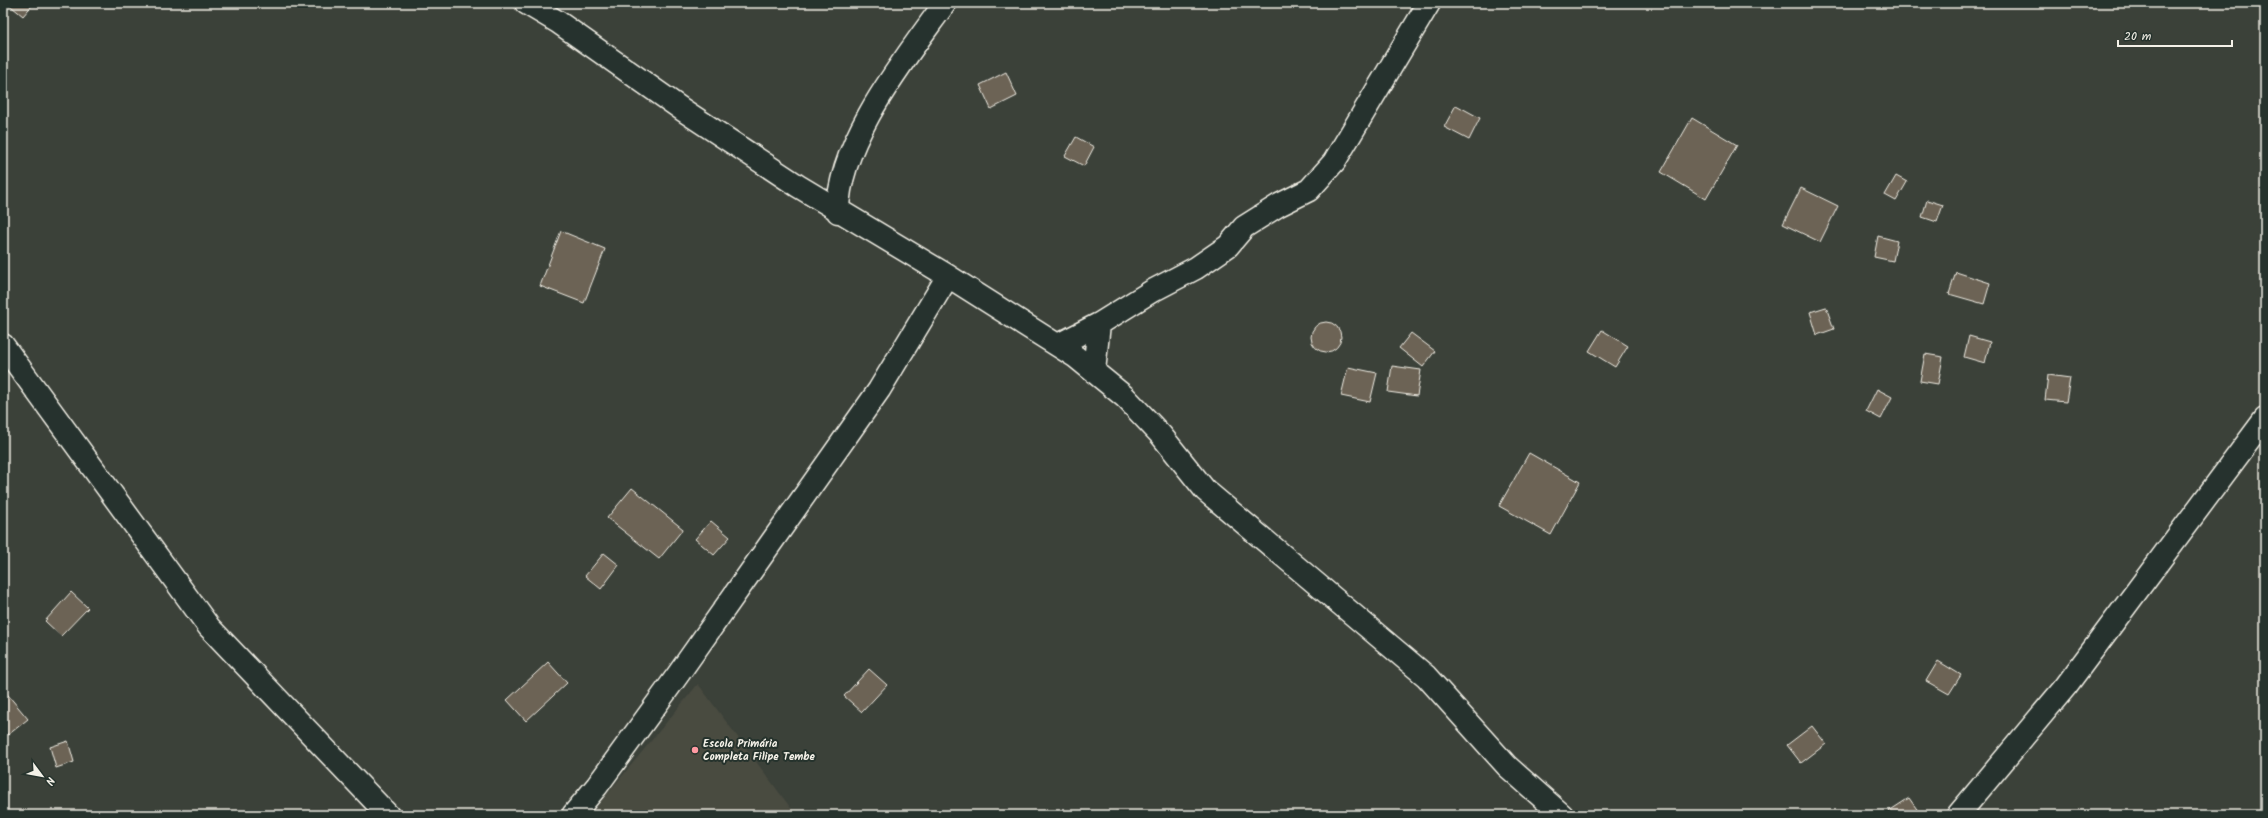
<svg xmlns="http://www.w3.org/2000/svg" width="2268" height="818" viewBox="0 0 2268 818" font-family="Kalam,sans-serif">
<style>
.built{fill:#4a4b41}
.building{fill:#6c6355;stroke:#f4f1e8}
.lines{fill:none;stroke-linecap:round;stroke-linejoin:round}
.minor-casing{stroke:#f4f1e8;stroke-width:25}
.minor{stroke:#26332d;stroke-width:22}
.poi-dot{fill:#ff9aa2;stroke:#26332d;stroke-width:1.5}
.labels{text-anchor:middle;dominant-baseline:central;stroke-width:4;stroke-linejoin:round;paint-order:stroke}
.poi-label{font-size:11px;font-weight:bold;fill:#f4f1e8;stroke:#26332d;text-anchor:start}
</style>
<rect width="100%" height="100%" fill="#3b4139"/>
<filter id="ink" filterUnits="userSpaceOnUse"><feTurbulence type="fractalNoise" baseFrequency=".025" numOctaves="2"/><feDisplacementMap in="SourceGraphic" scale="8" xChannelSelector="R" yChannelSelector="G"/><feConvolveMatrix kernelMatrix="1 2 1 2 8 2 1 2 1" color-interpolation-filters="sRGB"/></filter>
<g filter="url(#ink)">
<path class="built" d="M698 684 796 815H590Z"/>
<path class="building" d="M7 3H34L23 16Z
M1006 72 1017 96 991 109 980 85Z
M1456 105 1480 118 1469 140 1444 127Z
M1692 118 1737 145 1706 199 1661 172Z
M1076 137 1094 147 1084 166 1065 156Z
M1896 176 1907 182 1896 201 1885 195Z
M1801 188 1838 206 1820 242 1783 224Z
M1927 200 1943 205 1937 222 1922 217Z
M561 231 605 249 584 303 540 286Z
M1878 236 1897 241 1893 261 1874 257Z
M1956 272 1990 283 1984 304 1949 294Z
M1826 307 1834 329 1817 335 1810 312Z
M1311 337a15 15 0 1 1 30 0a15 15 0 1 1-30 0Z
M1602 330 1628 346 1615 367 1589 351Z
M1411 333 1435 351 1423 367 1399 348Z
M1969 336 1990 342 1985 363 1964 357Z
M1925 354 1943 357 1938 384 1920 381Z
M1392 366 1421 370 1417 396 1388 392Z
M1348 367 1377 373 1370 402 1341 396Z
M2048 375 2070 378 2066 402 2045 400Z
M1877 389 1892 397 1881 419 1866 411Z
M1529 453 1580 482 1551 535 1499 506Z
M632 488 683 529 659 559 607 518Z
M711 521 730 537 714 555 695 539Z
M604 553 619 565 601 589 585 576Z
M71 592 88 608 61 636 45 621Z
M1938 661 1961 675 1949 694 1926 681Z
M548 662 567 683 526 721 507 700Z
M869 669 887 685 862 712 844 696Z
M3 689 28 719 8 735 3 729Z
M1812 726 1826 744 1801 763 1787 745Z
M68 741 74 762 56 768 50 747Z
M1909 798 1921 815H1892L1889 811Z"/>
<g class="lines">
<g class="minor-casing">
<path id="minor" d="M526 3 558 22 683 110 798 186 948 276 1076 357 1125 397 1161 435 1205 490 1426 676 1507 766 1562 815
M838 212C838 141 905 59 945 3
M3 345 209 627 388 815
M1058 345 1099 324 1152 291 1196 268 1228 246 1244 227 1279 205 1309 190 1334 162 1429 3
M1094 371 1099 324
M573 815 597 786 677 676 879 390 948 276
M1958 815 2066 686 2265 419"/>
</g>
<use href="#minor" class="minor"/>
</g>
</g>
<circle class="poi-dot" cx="695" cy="750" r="4"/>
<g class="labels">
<g class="poi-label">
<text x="703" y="744">Escola Primária<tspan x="703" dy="13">Completa Filipe Tembe</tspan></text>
</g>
</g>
<rect width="2268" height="818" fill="none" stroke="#26332d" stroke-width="16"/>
<rect x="8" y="8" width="2252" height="802" fill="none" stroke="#f4f1e8" stroke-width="1.5" filter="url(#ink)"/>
<g transform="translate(42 776) rotate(122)" stroke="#26332d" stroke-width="3" paint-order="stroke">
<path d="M0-3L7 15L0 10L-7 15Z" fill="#f4f1e8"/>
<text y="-6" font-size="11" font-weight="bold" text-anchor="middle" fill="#f4f1e8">N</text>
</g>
<path d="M2118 40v6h114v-6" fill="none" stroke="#f4f1e8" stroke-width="2"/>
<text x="2124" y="40" font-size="12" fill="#f4f1e8" stroke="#26332d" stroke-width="3" paint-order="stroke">20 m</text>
</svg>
